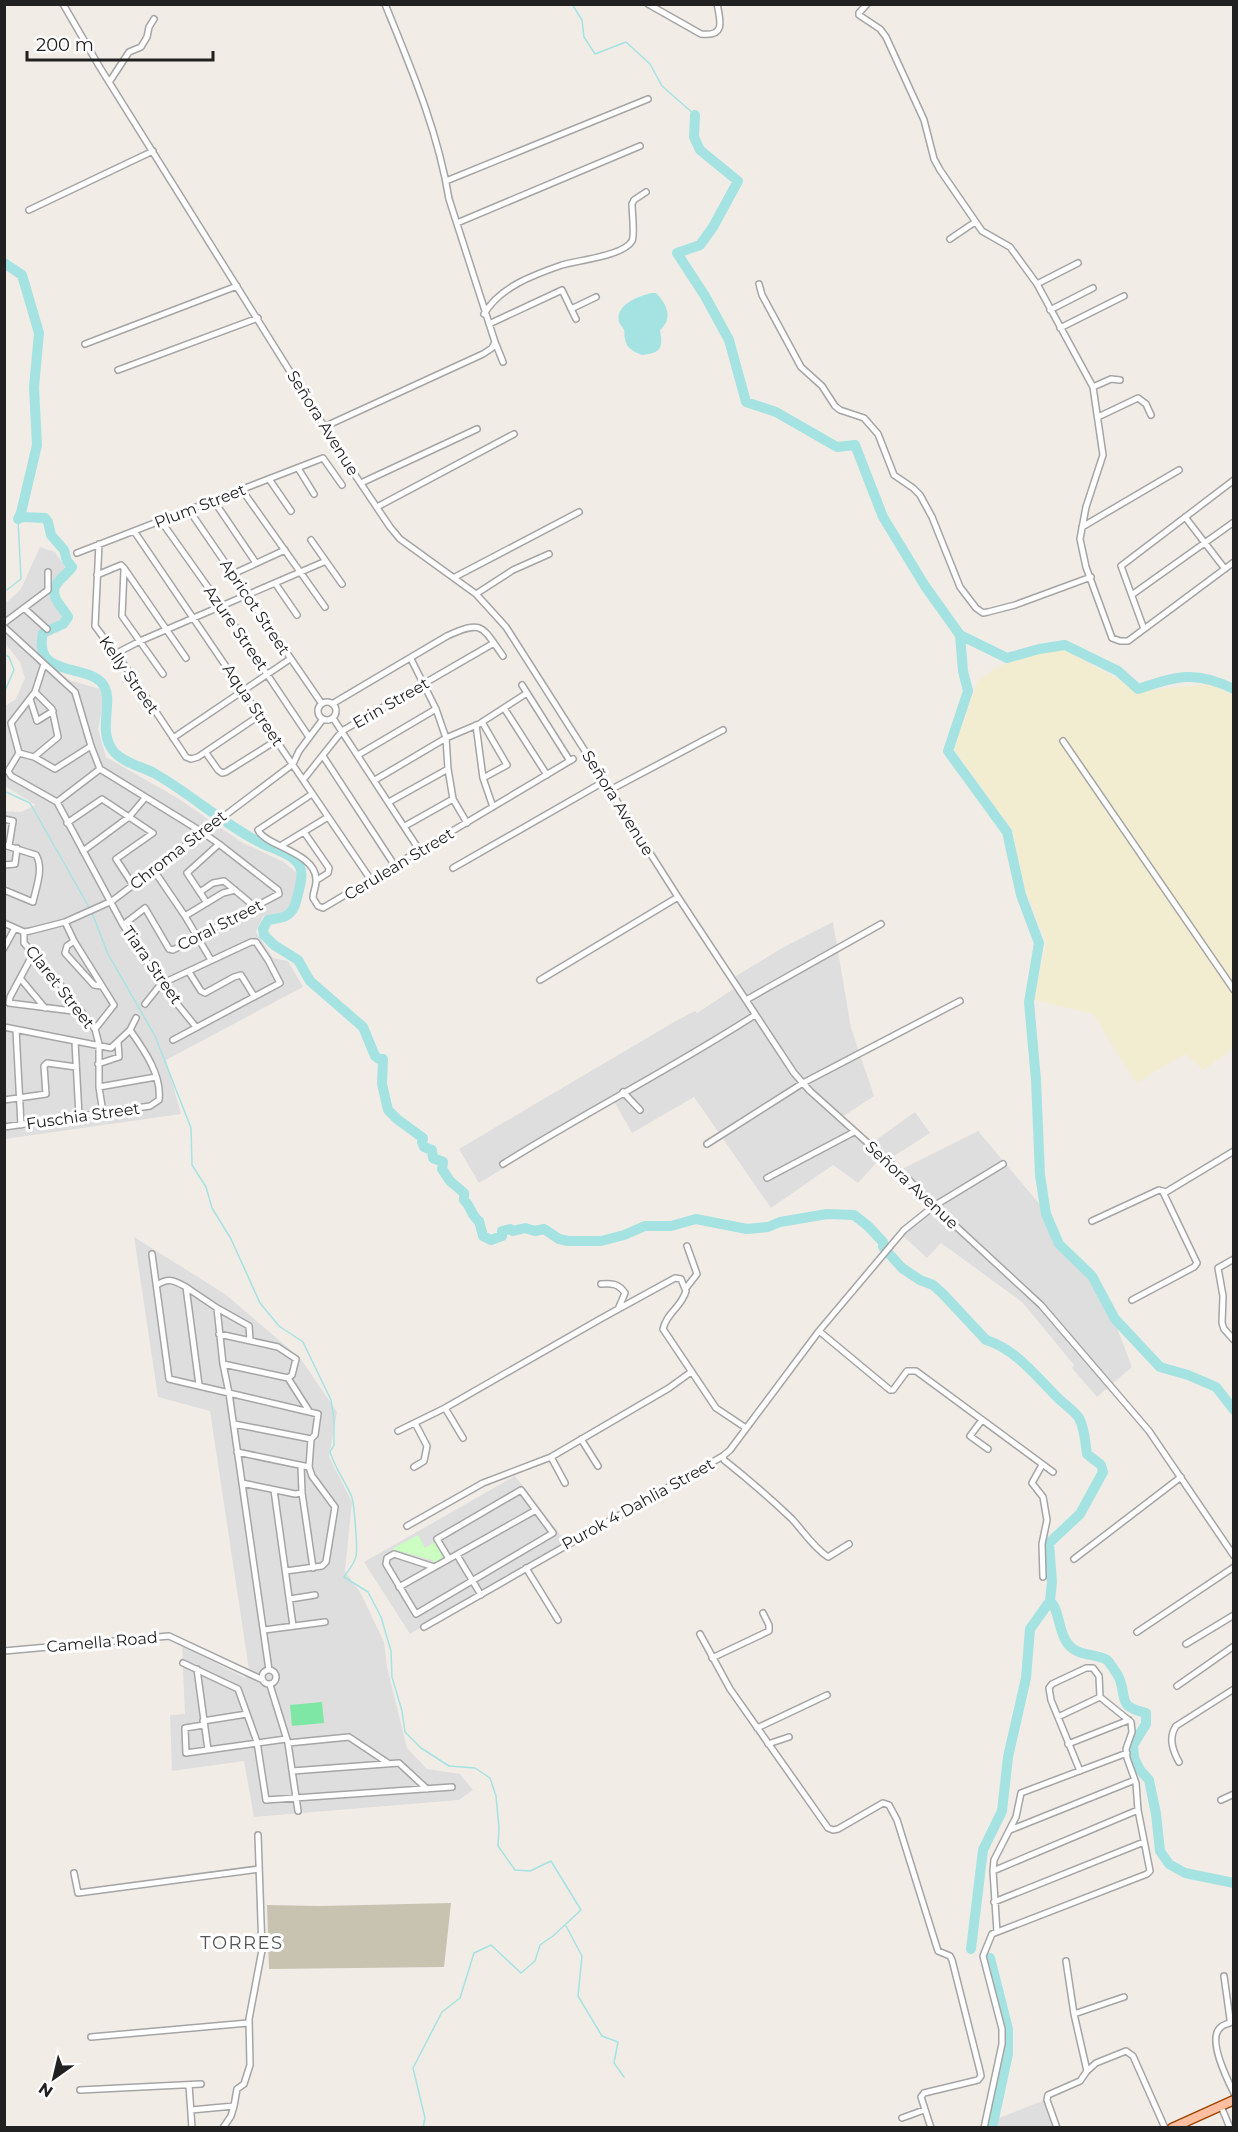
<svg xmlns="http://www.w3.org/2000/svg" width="1238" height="2132" viewBox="0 0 1238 2132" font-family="Montserrat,sans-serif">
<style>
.residential{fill:#dfdede}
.construction{fill:#c8c2b1}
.farmland{fill:#f2ecd1}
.park{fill:#ccfec2}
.pitch{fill:#7fe7a6}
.water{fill:#a4e3e2}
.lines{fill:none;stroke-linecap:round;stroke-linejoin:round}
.stream{stroke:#a4e3e2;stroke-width:1.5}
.river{stroke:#a4e3e2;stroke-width:10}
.minor-casing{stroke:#a5a5a5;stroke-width:8}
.primary-casing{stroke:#9e4300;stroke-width:11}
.minor{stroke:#fff;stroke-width:5}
.primary{stroke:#ffbe9f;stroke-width:8}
.labels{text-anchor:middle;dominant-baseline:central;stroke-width:6;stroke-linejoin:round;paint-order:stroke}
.street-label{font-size:16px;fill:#212121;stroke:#fff}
.neighbourhood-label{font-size:18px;letter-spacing:1.5px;fill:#545454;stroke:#fff}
</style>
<rect width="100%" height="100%" fill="#f2ece7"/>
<path class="residential" d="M40 547 55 552 68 572 53 584 63 623 37 638 46 663 69 680 100 689 104 700 98 729 106 757 179 799 243 843 284 862 299 875 290 908 284 914 263 916 256 932 273 958 288 961 303 987 166 1060 181 1114 5 1139V811L21 812 36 805 5 786V706L16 699 25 678 20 662 5 643V604L21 589Z
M833 922 851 1028 874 1096 842 1117 873 1142 915 1112 930 1133 891 1158 879 1160 858 1183 833 1165 771 1208 694 1097 632 1133 614 1101 479 1183 459 1149 674 1022 695 1011 697 1013 738 986 736 976 784 947Z
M978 1131 1042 1207 1059 1244 1091 1277 1114 1320 1132 1367 1097 1397 1072 1368 1074 1365 1022 1302 941 1243 927 1258 901 1234 933 1203 901 1171 902 1169Z
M134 1237 225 1294 300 1358 337 1412 329 1457 352 1502 345 1571 360 1592 384 1642 387 1667 407 1748 427 1769 460 1774 473 1790 459 1800 254 1817 244 1761 172 1771 170 1715 185 1714 182 1646 245 1678 249 1670 210 1411 158 1397Z
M515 1476 566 1542 410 1634 364 1562Z
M1045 2100 1056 2128H995L999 2118Z"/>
<path class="construction" d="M451 1903 444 1967 269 1969 267 1905 320 1906Z"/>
<path class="farmland" d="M1063 649 1139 691 1210 684 1233 695V1048L1204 1070 1185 1054 1136 1083 1093 1014 1034 1000 1046 942 1026 892 1012 830 954 749 978 680 997 667 1032 655Z"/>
<path class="park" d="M418 1535 425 1548 437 1541 446 1558 436 1563 432 1560 392 1549Z"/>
<path class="pitch" d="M322 1702 324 1723 292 1726 290 1705Z"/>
<path class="water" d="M652 293H656C668 305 673 319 660 330 663 347 662 353 642 355 634 352 626 348 625 339 624 337 625 332 624 330 623 327 620 325 619 322 615 304 639 296 652 293Z"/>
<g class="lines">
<path class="stream" d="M572 4 582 20 584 37 595 54 626 42 650 64 662 86 695 115
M4 592 21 579 18 519
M4 654 9 657 14 670 4 693
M4 791 30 803 90 909
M92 913 108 954 155 1036 191 1128 192 1165 206 1187 212 1208 231 1239 260 1303 279 1326 303 1342 331 1400 334 1419V1445L330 1452C336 1470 343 1478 351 1495 354 1500 358 1550 356 1556 355 1563 348 1571 344 1577L368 1592 381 1617 391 1651 392 1677 402 1711 405 1732 421 1748 449 1766 475 1768 490 1778 496 1796 499 1828 498 1846 515 1870 530 1871 551 1861 581 1910 553 1936 540 1945 535 1961 521 1973 491 1945 474 1953 460 1998 442 2012 413 2068 425 2118 423 2128
M566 1926 582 1956 578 1996 602 2036 618 2042 614 2063 624 2077"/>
<path class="river" d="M695 115 694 137 700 150 738 181 713 227 700 245 677 253 705 296 729 340 746 402 776 412 837 447 855 445 883 517 925 586 960 635 963 671 968 691 948 751 1007 832 1021 895 1039 943 1029 1002 1036 1080 1040 1175 1046 1214 1059 1244 1092 1276 1115 1319 1160 1367 1188 1375 1216 1387 1234 1410
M4 263 22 275 39 333 34 387 37 445 21 513 18 519
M18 519 22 517 45 518 48 522 51 535 64 550 67 561 72 567C68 573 63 576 58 582 47 595 62 606 68 617L63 624 43 633C33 677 83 664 101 682 117 699 95 729 114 752 123 762 142 767 154 773 191 794 223 824 261 843 273 849 294 854 300 867 304 875 299 890 297 898 293 917 284 918 268 920L263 929 264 935 274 945 298 960 310 981 363 1027 375 1056 379 1059H383L382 1084 388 1110 397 1119 423 1138 422 1142 424 1147 432 1150 433 1158 443 1162 442 1169 450 1181 464 1193V1200C471 1206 471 1216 479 1221L483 1236 491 1240 502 1236V1231L510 1229 513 1231 525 1228 535 1231 544 1229 559 1239 568 1241H601L624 1235 645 1226H671L696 1219 747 1229 768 1227 780 1222 827 1214 854 1215 868 1226 883 1242V1247L902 1268 920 1280 933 1285 943 1294 986 1340C1015 1349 1034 1374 1055 1395 1062 1403 1073 1409 1079 1418 1085 1429 1085 1442 1087 1454L1101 1465 1103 1472 1080 1514 1049 1543 1052 1582 1050 1601C1060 1610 1058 1632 1068 1644 1078 1657 1096 1653 1107 1660 1109 1662 1111 1665 1113 1668 1115 1671 1119 1676 1120 1680 1127 1701 1118 1706 1146 1713V1724L1133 1745 1134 1758 1140 1770 1149 1780 1156 1814 1160 1851 1169 1864 1185 1873 1234 1883
M960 635 1007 658 1039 649 1065 645 1118 671 1138 689C1177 676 1195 670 1234 689
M971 1949 983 1850 1002 1811 1008 1757 1026 1678 1030 1629 1050 1601
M990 1958 1008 2029V2054L992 2128"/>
<g class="minor-casing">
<path id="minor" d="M63 4 99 66 349 466 390 527 400 539 476 594 506 627 678 897 794 1073 810 1091 909 1180 934 1206 1041 1305 1149 1431 1234 1556
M648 4 701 34C725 37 721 22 717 4
M867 4 859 13V15L880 29 886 37 924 120 934 159 940 170 982 231 1010 247 1037 284 1093 387 1103 455 1086 507 1080 539 1086 567 1112 638 1120 641H1128L1234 562
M110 81 129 52 141 47 147 37 149 27 154 19
M446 181 648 99
M29 210 153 151
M457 223 640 146
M950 239 975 222
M759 284 762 295 801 367 822 386 835 406 840 410 864 418 878 434 894 475 913 488 920 495 932 517 960 587 976 608 983 613 988 612 1015 605 1091 577
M1037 284 1078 263
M571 309 596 297
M1050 310 1093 288
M484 314C500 287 533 275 562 265 579 260 623 256 632 241 635 235 632 212 632 204L634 200 646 192
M489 324 562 290 576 319
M1060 328 1124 296
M495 342 503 362
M85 344 237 286
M118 370 258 318
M1093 387 1111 379 1120 380
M1098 417 1138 398 1146 404 1151 415
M326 426 483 354 492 348 495 342 449 199C438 131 411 68 385 4
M298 468 314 494
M269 479 291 511
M361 483 477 429
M242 490 325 607
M214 501 256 563
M377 507 514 434
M189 510 322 704
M1185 517 1225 569
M161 521 222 607 309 737
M1082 527 1179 470
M134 531 371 880
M311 540 342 584
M99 544 95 626 130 673 186 757 191 759 198 757 260 715
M77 553 323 458 342 485
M124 570 122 616 163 674
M233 574 285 550
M97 575 121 565 124 568 186 658
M455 577 579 512
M275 583 297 615
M476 594 513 570 549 554
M1133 594 1234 522
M24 608 47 629
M4 623 48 590V572
M4 627 75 692 91 746 100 769 202 832 219 844 187 873 207 903
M1144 629 1121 566 1234 480
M115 654 140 641 326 561
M411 659 436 709 446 738 448 769 453 799 467 823
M44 664 35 692 11 723 19 753 8 771 11 776 57 802 123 925 161 984 196 1027
M522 685 570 761
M30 699 37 721 53 711
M318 711a9 9 0 1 1 18 0a9 9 0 1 1-18 0Z
M332 704 447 636C483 620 481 625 503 656
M504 708 547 775
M333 718 420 851
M482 722 507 765 483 778
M476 725 483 778 493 807
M173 738 290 659
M1063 741 1234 990
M19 753 34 757 55 769 91 746
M206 753 218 770 222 773 226 772 277 740
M358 755 436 709
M323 756 395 866
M34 757 58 737 52 709 35 692
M303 780 342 731 494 643
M375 780 446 738 479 724 527 693
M610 790 723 730
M312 794 258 830C265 846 315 852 316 879 317 885 313 891 313 898L318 906 323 908 573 759
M57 802 100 769
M389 802 448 769
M4 819 13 821 9 845
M67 823 102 799 153 833 116 859 133 885
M405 826 453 799
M304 832 329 868 328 873 317 880
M4 845 36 855C44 868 36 888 33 902L4 890
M282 845 328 817
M83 851 129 817 145 798
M4 865 15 864 17 848
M453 868 605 781
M153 869 185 916 211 960
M200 892 213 883 224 881 255 907
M185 916 223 893 235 890
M65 922 74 941 114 1005 95 1029
M4 923 24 932 30 931 65 922 112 901 293 764 299 751 323 719
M123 925 145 908 169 949 173 950 279 894 278 890 219 844
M24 932V943L58 982 95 1029 99 1044V1087L103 1113
M74 941 67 946 65 953 94 985 101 986
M4 948 15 928
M33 954 10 997 9 1003 81 1012
M189 972 201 991 205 993 234 977 241 975 254 996
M20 978 45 1008
M540 980 678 897
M746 1000 881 924
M145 1004 161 984 251 942H256L268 960 280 983 173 1040
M4 1027 111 1048 130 1030 136 1018
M16 1030 21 1125
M75 1042 79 1116
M98 1064 119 1057 118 1043
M99 1087 156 1077
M623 1092 640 1110
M4 1100 46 1094 44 1066 47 1063 76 1067
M4 1127 150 1106 159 1100C162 1075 144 1050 130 1030
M707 1144 803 1083 960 1001
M503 1164C586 1112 673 1068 755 1015
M767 1178 854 1132
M1092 1221 1159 1190 1166 1192 1234 1151
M152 1254 169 1379 229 1393 269 1670
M1234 1259 1218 1268 1223 1296 1222 1323 1224 1329 1234 1340
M601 1284C612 1283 619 1284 625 1293L619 1307
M157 1285C169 1277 175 1281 186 1287L199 1385
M186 1287 217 1308 223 1364 229 1393 318 1414 315 1435 311 1439 234 1424
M686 1288 697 1274 687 1246
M1132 1300 1194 1267 1197 1263 1163 1192
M217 1308 249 1326 250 1340
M819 1331 890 1390H893L907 1371H916L1053 1472
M219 1334 278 1347 296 1359 292 1375 288 1378 223 1364
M288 1378 309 1411
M445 1408 463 1438
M982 1420 970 1436 988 1449
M398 1431 445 1408 602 1318 675 1278 681 1279 686 1291C681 1308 667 1312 663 1329L716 1408 746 1428
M581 1439 598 1466
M237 1452 309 1467 312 1476 335 1507 326 1562 322 1566 286 1571
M723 1456 724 1460C748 1479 770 1498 792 1519 804 1532 813 1547 828 1557L849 1544
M551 1457 565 1483
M1042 1465 1032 1483 1043 1497 1047 1520 1042 1544 1043 1577
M301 1466 302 1493 313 1568
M309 1467 311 1439
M414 1467 424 1461 427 1446 415 1423
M242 1483 295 1494 302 1493
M274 1490 293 1626
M407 1526 483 1483 551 1457 669 1388 691 1372
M457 1555 481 1595
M1074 1559 1181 1477
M434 1567 394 1554 387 1558 386 1564 416 1614 553 1533 521 1490 437 1539 449 1559
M526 1568 558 1620
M399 1587 536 1510
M290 1599 315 1595
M424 1627 723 1456 730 1450 819 1331 904 1230 934 1206 1003 1164
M264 1630 325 1622
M1137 1632 1234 1567
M700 1634 730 1689 828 1828 833 1830 838 1829 883 1803 889 1805 897 1820 938 1951 950 1956 952 1960 980 2071 981 2076 978 2080 924 2093 921 2097 931 2128
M1186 1644 1234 1615
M4 1651 169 1636 263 1680
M712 1658 769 1631V1625L763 1613
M183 1663 238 1689 257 1742 266 1800 452 1787
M197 1669 208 1750
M262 1677a7 7 0 1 1 14 0a7 7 0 1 1-14 0Z
M270 1685 288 1743 298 1811
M1177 1686 1234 1646
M1058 1717 1100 1697
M203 1721 247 1714
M204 1725 185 1728 186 1753 286 1739
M757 1728 827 1695
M288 1743 349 1737 388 1763
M768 1744 789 1737
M1068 1744 1129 1720
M1179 1762C1173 1751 1168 1738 1176 1726L1234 1689
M292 1771 399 1763 427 1789
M1221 1800 1234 1794
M1010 1830 1135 1780
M993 1871 1138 1810
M74 1873 78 1893 259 1869
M994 1902 1144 1842
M997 1932 993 1871 994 1860 1016 1817 1021 1793 1127 1753
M1066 1961 1074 2014
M1224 1976 1230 2019V2023C1227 2024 1223 2025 1221 2027 1206 2038 1228 2081 1234 2093
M91 2037 248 2023
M1087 2071 1074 2014 1124 1997
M189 2085 192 2128
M80 2090 201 2084
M1221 2106 1230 2128
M191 2110 234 2106 237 2089 244 2084 250 2065 249 2019 262 1950 258 1835
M902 2118 924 2110
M223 2128 231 2116 234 2106
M984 2128 1002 2044V2029L983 1956 992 1934 1147 1874 1150 1871 1138 1810 1136 1783 1127 1758 1126 1749 1132 1732 1131 1722 1100 1697 1099 1676 1093 1668H1086L1052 1684 1049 1688 1051 1700 1080 1771
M1057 2128 1047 2100 1048 2095 1080 2081 1087 2071 1096 2063 1126 2051 1133 2056 1165 2128"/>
</g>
<g class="primary-casing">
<path id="primary" d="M1172 2128 1234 2100"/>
</g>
<use href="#minor" class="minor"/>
<use href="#primary" class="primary"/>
</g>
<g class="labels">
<g class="street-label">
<text transform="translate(323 423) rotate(58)">Señora Avenue</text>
<text transform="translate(200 506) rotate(-21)">Plum Street</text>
<text transform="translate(255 607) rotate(56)">Apricot Street</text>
<text transform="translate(236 628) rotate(55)">Azure Street</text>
<text transform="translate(129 675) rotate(55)">Kelly Street</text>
<text transform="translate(391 703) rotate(-30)">Erin Street</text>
<text transform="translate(253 705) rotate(56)">Aqua Street</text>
<text transform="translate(618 803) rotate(58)">Señora Avenue</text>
<text transform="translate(178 850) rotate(-38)">Chroma Street</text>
<text transform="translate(399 864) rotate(-31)">Cerulean Street</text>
<text transform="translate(220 925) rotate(-27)">Coral Street</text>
<text transform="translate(152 965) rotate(55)">Tiara Street</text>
<text transform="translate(60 987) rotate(52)">Claret Street</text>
<text transform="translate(83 1116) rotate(-8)">Fuschia Street</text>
<text transform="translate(912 1185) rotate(43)">Señora Avenue</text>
<text transform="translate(638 1504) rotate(-29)">Purok 4 Dahlia Street</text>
<text transform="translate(102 1642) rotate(-5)">Camella Road</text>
</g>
<g class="neighbourhood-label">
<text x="242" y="1943">TORRES</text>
</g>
</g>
<rect width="1238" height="2132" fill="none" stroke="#212121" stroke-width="12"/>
<g transform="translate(54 2078) rotate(214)" stroke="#ffffff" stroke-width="4.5" paint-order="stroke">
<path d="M0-4.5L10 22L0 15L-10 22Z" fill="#212121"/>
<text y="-9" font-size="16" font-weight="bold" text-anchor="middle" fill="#212121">N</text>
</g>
<path d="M27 51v9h186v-9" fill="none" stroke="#212121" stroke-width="3"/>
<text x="36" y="51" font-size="18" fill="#212121" stroke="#ffffff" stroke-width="4.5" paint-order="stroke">200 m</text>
</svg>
